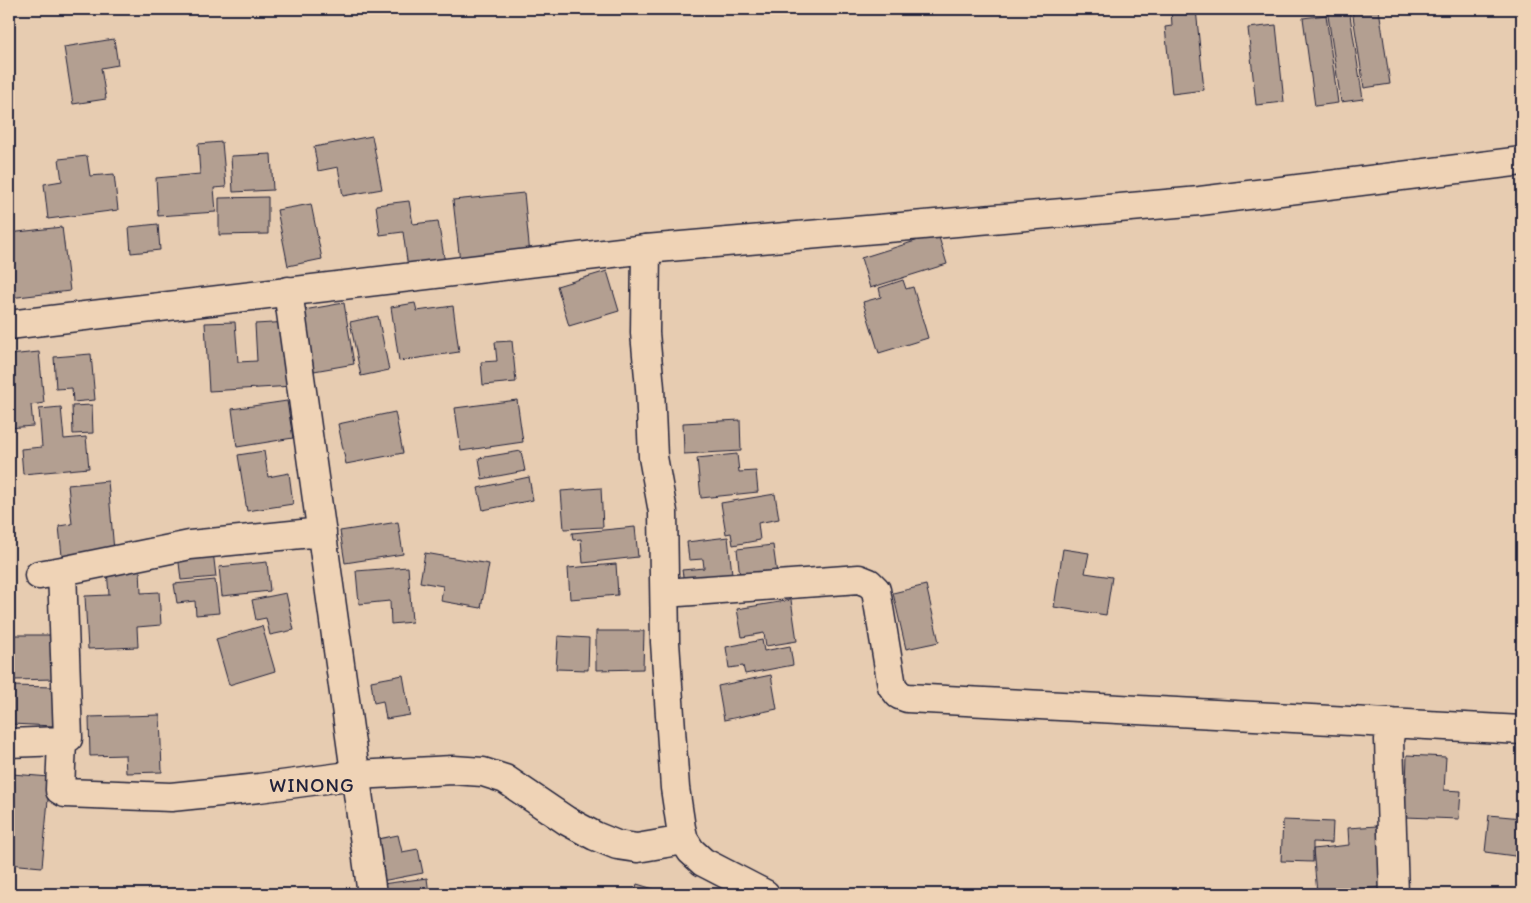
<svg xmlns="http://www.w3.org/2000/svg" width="1531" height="903" viewBox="0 0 1531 903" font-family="Itim,sans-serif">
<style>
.building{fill:#b39f91;stroke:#22223b}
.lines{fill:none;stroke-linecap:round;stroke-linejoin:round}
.minor-casing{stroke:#22223b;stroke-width:31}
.tertiary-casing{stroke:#22223b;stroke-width:31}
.minor{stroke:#efd3b6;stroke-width:28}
.tertiary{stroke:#efd3b6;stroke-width:28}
.labels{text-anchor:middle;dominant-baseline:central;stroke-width:5;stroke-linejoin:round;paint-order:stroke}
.quarter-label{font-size:20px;letter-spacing:1px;fill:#22223b;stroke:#efd3b6}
</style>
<rect width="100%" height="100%" fill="#e7ccb1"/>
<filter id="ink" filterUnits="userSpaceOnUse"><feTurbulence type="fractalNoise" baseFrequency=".02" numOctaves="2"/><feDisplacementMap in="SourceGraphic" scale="10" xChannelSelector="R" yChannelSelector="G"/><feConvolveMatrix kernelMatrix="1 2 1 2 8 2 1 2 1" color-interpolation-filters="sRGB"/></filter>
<g filter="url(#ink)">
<path class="building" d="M1171 9H1196L1204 90 1172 94 1165 27 1172 26Z
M1327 9H1349L1363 99 1341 102Z
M1352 9H1379L1390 84 1364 88Z
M1326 15 1338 103 1315 106 1303 18Z
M1276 25 1284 102 1256 105 1248 28Z
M114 39 118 65 101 68 106 99 73 104 64 47Z
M372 136 382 189 343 196 338 167 318 171 314 147Z
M222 142 226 187 214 188 216 212 158 216 156 178 200 174 198 144Z
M271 154 273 190 233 192 231 156Z
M87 156 90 176 114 174 118 210 48 219 44 184 62 181 59 159Z
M524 193 530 255 460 262 453 200Z
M268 197V234L219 235V198Z
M409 201 413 224 438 221 445 263 408 268 403 232 380 235 376 205Z
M311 204 322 259 288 266 277 210Z
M158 224 160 250 131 253 129 227Z
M62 227 70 291 9 298V233Z
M938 234 947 264 870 288 861 258Z
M607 271 619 311 569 326 557 286Z
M903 280 906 289 913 287 928 338 879 353 863 302 881 297 879 288Z
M344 303 354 364 314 371 304 310Z
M415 303 417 311 453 306 459 352 399 361 391 307Z
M378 316 389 370 361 376 350 322Z
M235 322 238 362 257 361 255 324 290 322 293 386 209 391 205 323Z
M512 341 516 382 483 385 481 362 497 361 495 342Z
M39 352 44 403 31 405 33 426 9 428V355Z
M91 354 95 400 73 402 72 388 56 389 54 357Z
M517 400 523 442 461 451 455 408Z
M287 401 293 438 237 447 232 409Z
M92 405 93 433 73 434 72 406Z
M61 407 64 439 86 437 89 468 23 474 21 449 42 447 39 409Z
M395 412 403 453 346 464 338 424Z
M740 420 741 451 684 454 683 423Z
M264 451 268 477 289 473 293 504 247 511 238 455Z
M521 451 525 471 482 479 479 458Z
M737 454 739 472 756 471 758 492 701 498 697 458Z
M529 477 533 500 483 510 478 488Z
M108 481 114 551 62 556 59 526 72 524 68 485Z
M601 488 603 527 564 529 561 491Z
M775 494 779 519 758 523 760 540 733 545 731 533 726 534 721 503Z
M398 522 403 554 345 563 340 531Z
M635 527 638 557 583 563 581 539 573 540 572 533Z
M728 537 733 583 685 589 682 570 704 568 703 559 689 560 687 542Z
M773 545 777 574 740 578 737 549Z
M1063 549 1089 553 1085 573 1112 577 1106 615 1054 607Z
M213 551 216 577 181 580 178 554Z
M425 553 489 564 481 608 441 601 443 586 420 582Z
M267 562 270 591 222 596 219 567Z
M616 564 618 595 570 599 568 568Z
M408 567 412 622 391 624 390 601 359 604 356 571Z
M140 568 141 593 159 592 161 625 137 627 138 647 88 649 85 596 109 595 107 570Z
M215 580 219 613 196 615 195 601 177 603 174 584Z
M926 585 939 642 906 649 893 593Z
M286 593 294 630 270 635 266 618 256 620 252 600Z
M791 600 797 641 766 646 764 633 742 637 737 609Z
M262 626 275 671 229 685 216 639Z
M596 631H644L643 669 596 670Z
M14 635H53V679L14 680Z
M558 636 589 638 588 670 556 669Z
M762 640 764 651 790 646 793 665 745 674 743 666 729 668 726 647Z
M403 675 410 715 386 719 383 701 374 703 371 681Z
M771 675 777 709 724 720 718 686Z
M11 686 54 687V726L11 724Z
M160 715 162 772 126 773 125 755 90 756 89 717Z
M1407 755 1446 757 1444 790 1461 791 1459 819 1405 817Z
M12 774 50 777 42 867 9 864V805Z
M1489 815 1522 818V857L1485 852Z
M1283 820 1333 822 1332 843 1313 842V862L1281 861Z
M1377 826 1382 887 1317 893 1313 849 1349 845 1348 828Z
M398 835 402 852 418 849 423 873 382 881 373 840Z
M427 878 429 894H384L382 884Z
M637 884 670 894H634Z"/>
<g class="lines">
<g class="minor-casing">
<path id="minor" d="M646 249 645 333 650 388 653 457 663 512 665 642 675 788 681 828 684 840 691 851 703 862 765 894
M288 291 372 894
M39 575 62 571
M665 593 859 579 869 583 876 590 892 686 899 695 907 698 1522 730
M1392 723 1389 740 1394 894
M62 741 60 790 65 793 171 797 259 788 356 775 453 770 483 772 505 779 567 821 595 836 617 845 637 848 684 840
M9 743 62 741 68 738 62 571 190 545 322 532"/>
</g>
<g class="tertiary-casing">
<path id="tertiary" d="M9 325 646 249 1200 201 1522 161"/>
</g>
<use href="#minor" class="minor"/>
<use href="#tertiary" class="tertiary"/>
</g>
</g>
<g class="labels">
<g class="quarter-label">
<text x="312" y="785">WINONG</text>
</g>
</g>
<rect width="1531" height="903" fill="none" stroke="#efd3b6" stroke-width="30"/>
<rect x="15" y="15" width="1501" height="873" fill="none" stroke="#22223b" stroke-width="2" filter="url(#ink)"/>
</svg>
